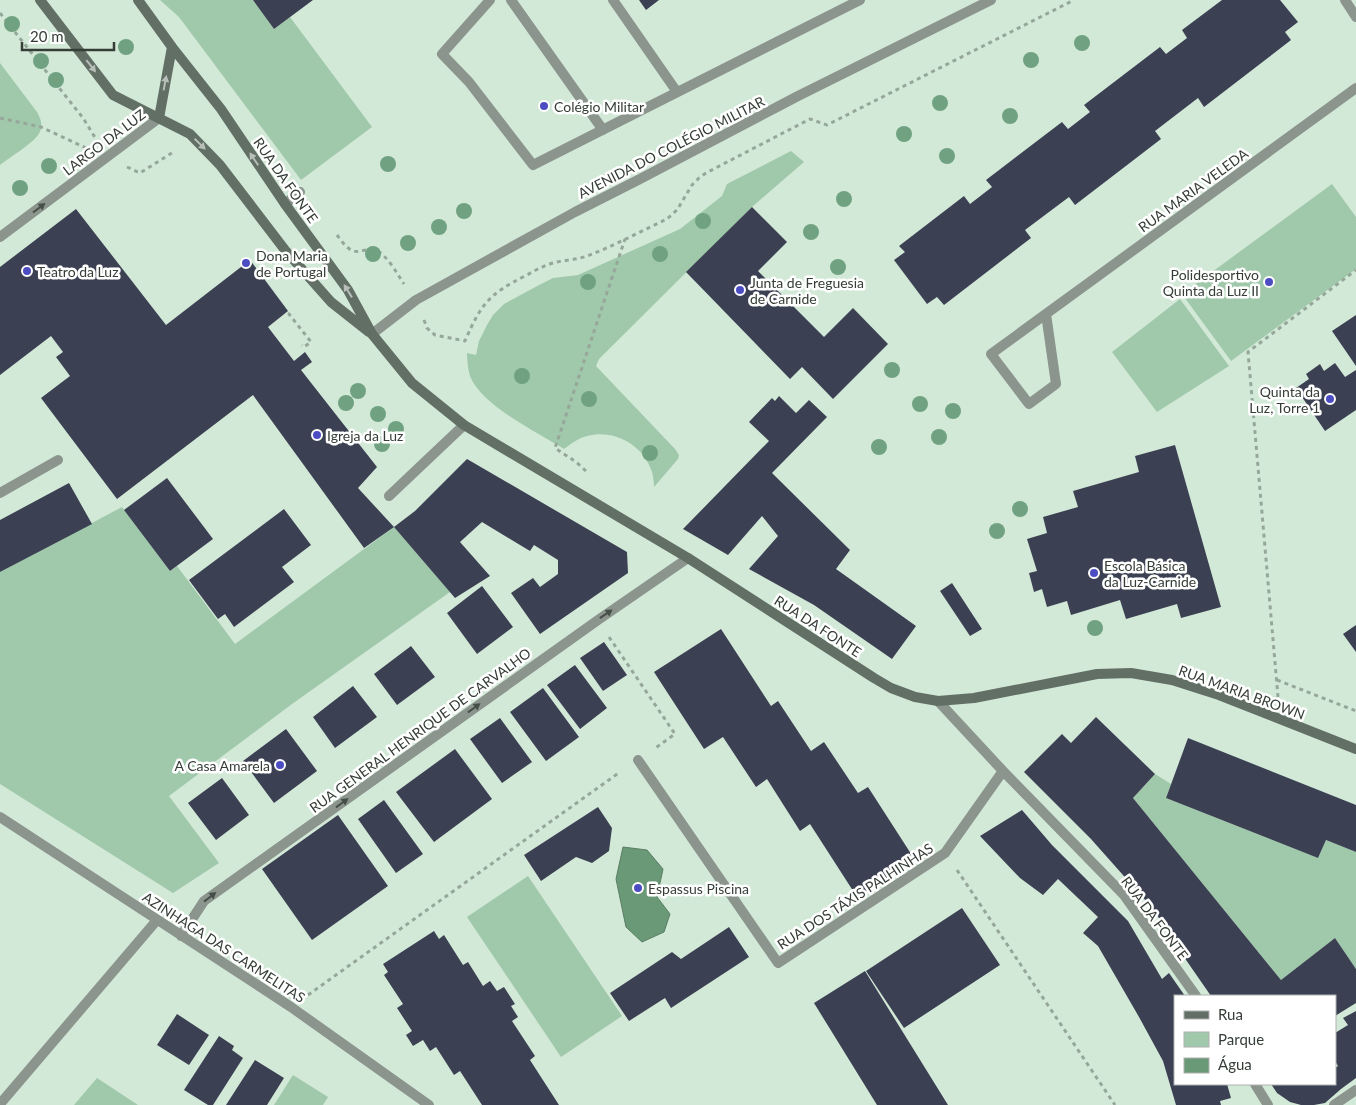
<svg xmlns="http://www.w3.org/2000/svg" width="1356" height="1105" viewBox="0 0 1356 1105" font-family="Lato,sans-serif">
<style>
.green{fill:#a0c8aa}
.water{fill:#6a9977;stroke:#5a7d64}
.building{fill:#3c4053}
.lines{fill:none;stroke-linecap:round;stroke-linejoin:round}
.path{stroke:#96a79a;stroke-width:3;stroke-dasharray:4 4;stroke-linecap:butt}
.service{stroke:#8b948d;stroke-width:10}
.minor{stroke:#8b948d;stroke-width:10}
.tertiary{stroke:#8b948d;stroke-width:10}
.secondary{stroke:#626f65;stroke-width:10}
.tree{fill:#70a281}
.oneway{fill:#b8beba}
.oneway2{fill:#464e48}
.poi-dot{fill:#4c4dc3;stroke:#fff;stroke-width:2}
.labels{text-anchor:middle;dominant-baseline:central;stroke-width:5;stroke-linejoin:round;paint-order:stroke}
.poi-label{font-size:14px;fill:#353d37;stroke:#fff;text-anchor:start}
.street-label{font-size:14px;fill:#353d37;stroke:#fff}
</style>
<rect width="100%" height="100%" fill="#d3e9d8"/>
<path class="green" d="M160 0H253L274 29 290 17 372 127 301 180 179 17Z
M0 63 37 112C41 119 44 127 38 135 33 143 9 158 0 165Z
M791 151 804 162 752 207 599 359 596 366 675 449 679 455 678 459 654 487C654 482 653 476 652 472 643 445 615 429 587 436 578 438 571 444 564 449 538 433 481 405 470 376 468 369 467 361 467 353L476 355 479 341 487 325 493 315 504 304 541 284 553 278 578 275 680 229 722 196 727 184Z
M1332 184 1356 217V269L1231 361 1182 294Z
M1180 299 1229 366 1157 412 1112 352Z
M122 507 170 571 177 566 235 644 394 527 450 592 292 704 169 796 219 863 173 893 0 784V572Z
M1155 774 1171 784 1166 798 1318 858 1326 840 1356 852V969L1335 938 1281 980 1133 798Z
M528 876 622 1016 561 1057 467 917Z
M293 1075 328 1097 323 1105H274Z
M97 1078 138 1105H74Z"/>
<path class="water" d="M623 847 647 850 663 869 657 897 670 914 664 932 642 942 626 927 616 879Z"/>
<path class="building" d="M253 0H313L274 29Z
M639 0H659L646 10Z
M1222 0H1280L1298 22 1285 32 1291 40 1204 107 1198 98 1155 131 1161 139 1075 205 1069 197 1025 230 1031 238 944 305 937 297 927 304 894 260 905 252 899 246 964 196 970 204 992 187 986 180 1062 122 1068 129 1090 112 1084 105 1160 47 1166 54 1187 38 1182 30Z
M752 207 787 242 758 271 824 337 853 308 888 344 833 399 802 367 790 379 686 272Z
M76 209 166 325 250 260 288 311 268 327 294 361 305 352 312 362 301 370 377 467 358 488 394 527 364 548 253 395 117 499 41 398 70 376 56 357 63 352 51 336 0 375V267Z
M1356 315V366L1332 331Z
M1335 363 1345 377 1356 370V410L1325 431 1296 388 1309 379 1306 374 1320 364 1324 371Z
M779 396 796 413 809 400 827 417 772 473 850 550 836 569 916 626 892 659 814 605 749 569 778 536 762 516 728 555 683 529 769 441 749 422 772 398 775 401Z
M1175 445 1221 607 1181 618 1177 604 1126 619 1120 600 1071 615 1067 601 1047 607 1042 589 1034 592 1029 573 1037 571 1027 539 1047 533 1043 517 1078 507 1073 491 1139 472 1135 456Z
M467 459 627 552 628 573 540 634 511 593 533 578 540 587 558 574V560L534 545 530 551 482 522 460 542 490 576 455 598 394 527 415 511Z
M167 478 213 539 170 571 124 510Z
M69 483 92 524 0 572V520Z
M284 509 311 545 282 567 294 582 234 627 225 614 218 619 189 580Z
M952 583 982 629 970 636 940 591Z
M482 586 513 627 477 654 447 613Z
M1356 625V652L1343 634Z
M721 629 771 706 778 701 811 751 824 742 858 793 868 787 915 860 857 897 810 824 800 831 767 779 756 787 723 737 704 749 654 672Z
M604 642 627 675 603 691 580 658Z
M411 646 435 677 397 705 374 674Z
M575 665 607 708 580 729 547 685Z
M353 686 377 717 335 748 313 717Z
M543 688 579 737 546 761 510 712Z
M1096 717 1155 774 1133 798 1281 980 1335 938 1356 969V1003L1335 1016V996H1211L1175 944 1154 910 1091 839 1024 772 1062 734 1071 743Z
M500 718 532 762 502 783 470 739Z
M286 729 317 771 274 803 243 761Z
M1188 738 1356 805V852L1326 840 1318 858 1166 798Z
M455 749 492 799 434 842 396 792Z
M222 778 249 815 216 840 188 803Z
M384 800 423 854 396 873 358 819Z
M598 807 612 828 609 851 592 863 576 857 541 881 524 855Z
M1022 810 1052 845 1128 921 1162 979 1169 973 1185 996H1175V1084H1227L1231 1098 1220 1101 1221 1105H1176L1163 1061 1139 1017 1098 946 1083 933 1098 917 1058 879 1043 895 1020 878 980 836Z
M338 815 388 886 312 940 262 869Z
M962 908 1000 965 904 1028 866 971Z
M729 927 749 957 671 1008 665 998 629 1021 610 993 672 952 681 959Z
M434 931 439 939 444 935 463 965 468 962 483 986 490 981 497 991 504 987 515 1004 511 1006 518 1017 512 1021 535 1056 530 1060 559 1105H482L460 1071 454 1075 436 1047 430 1051 423 1040 413 1046 406 1035 412 1031 397 1008 403 1004 384 975 388 972 383 964Z
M865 971 948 1105H877L814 1003Z
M1356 1011V1078L1341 1089 1325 1103 1314 1105H1301L1290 1102 1277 1093 1271 1084H1335V1068L1338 1066 1335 1061V1033L1348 1025 1343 1018Z
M177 1014 209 1035 189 1065 157 1045Z
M219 1036 234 1046 232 1050 243 1058 213 1105H208L184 1090Z
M255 1060 284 1078 267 1105H226Z"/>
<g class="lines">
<path class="path" d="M0 13 83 118 96 139
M0 118 41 127 86 148
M127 167 140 173 175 151
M337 235C343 243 350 254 361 251 366 250 371 249 377 251 387 255 398 275 404 284
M290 313 289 314 311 342 304 347 302 345
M424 320 427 328 435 335 465 341C481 304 489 294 525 276 534 271 543 266 553 263 564 260 576 260 587 256 614 246 641 231 667 219L677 210 692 185 699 178 706 173 810 119 827 125 1074 0
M586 471 576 462 555 448 625 239
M609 637 675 734 654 749
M1277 680 1356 711
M1278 697 1248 352 1356 270
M957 870 1115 1105
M308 995 620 772"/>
<path class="service" d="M490 0 442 54 469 82 533 165 860 0
M511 0 603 130
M613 0 677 92
M285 204 300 192
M0 493 58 460
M389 496 464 425"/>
<path class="minor" d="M1345 0 1356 17
M1046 314 1056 384 1029 404 991 354 1356 88
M938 701 1003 771 1124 895 1196 996
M638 760 778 963 945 853 1003 771
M0 817 291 1007 429 1105
M181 936 204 901 598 620 688 558
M1255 1084 1268 1105
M0 1104 157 920
M1334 1105 1356 1090"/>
<path class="tertiary" d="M0 237 159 118
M372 334 416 300 575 212 640 179 798 96 991 0"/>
<path class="secondary" d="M40 0 113 95 190 134 220 165 285 250 331 302 369 332
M138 0 172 47 221 109 285 204 348 290 372 334 412 383 464 425 688 558 874 678 891 688 915 697 938 701 974 698 1097 674 1131 673 1172 680 1219 695 1356 749
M159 118 172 47"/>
</g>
<g class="tree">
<circle cx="12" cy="24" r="8"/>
<circle cx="1082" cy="43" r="8"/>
<circle cx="126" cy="47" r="8"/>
<circle cx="1031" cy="60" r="8"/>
<circle cx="41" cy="61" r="8"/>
<circle cx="56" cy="80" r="8"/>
<circle cx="940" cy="103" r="8"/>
<circle cx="1010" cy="116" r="8"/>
<circle cx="904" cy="134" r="8"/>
<circle cx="947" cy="156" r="8"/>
<circle cx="388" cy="164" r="8"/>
<circle cx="49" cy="166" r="8"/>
<circle cx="20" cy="188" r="8"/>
<circle cx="844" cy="199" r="8"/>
<circle cx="464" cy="211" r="8"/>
<circle cx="703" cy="221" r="8"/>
<circle cx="439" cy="227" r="8"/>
<circle cx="811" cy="232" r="8"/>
<circle cx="408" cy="243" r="8"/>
<circle cx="373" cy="254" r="8"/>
<circle cx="660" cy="254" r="8"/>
<circle cx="838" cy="267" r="8"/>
<circle cx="588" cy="282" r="8"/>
<circle cx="892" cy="370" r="8"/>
<circle cx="522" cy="376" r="8"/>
<circle cx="358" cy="391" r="8"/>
<circle cx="589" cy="399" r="8"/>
<circle cx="346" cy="403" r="8"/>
<circle cx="920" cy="404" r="8"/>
<circle cx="953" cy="411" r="8"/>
<circle cx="378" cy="414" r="8"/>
<circle cx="396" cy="429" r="8"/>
<circle cx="939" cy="437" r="8"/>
<circle cx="382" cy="444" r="8"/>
<circle cx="879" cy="447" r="8"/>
<circle cx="650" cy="453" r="8"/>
<circle cx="1020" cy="509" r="8"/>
<circle cx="997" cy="531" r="8"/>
<circle cx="1095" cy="628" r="8"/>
</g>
<defs><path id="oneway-solid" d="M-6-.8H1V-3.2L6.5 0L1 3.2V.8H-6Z" transform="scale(1.25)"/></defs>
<g class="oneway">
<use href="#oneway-solid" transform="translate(91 66) rotate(52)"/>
<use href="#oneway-solid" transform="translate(165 83) rotate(-79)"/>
<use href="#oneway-solid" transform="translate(200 144) rotate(44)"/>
<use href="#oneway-solid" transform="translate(254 159) rotate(-124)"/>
<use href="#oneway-solid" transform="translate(348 291) rotate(-122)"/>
</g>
<g class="oneway2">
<use href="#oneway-solid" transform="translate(39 208) rotate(-37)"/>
<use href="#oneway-solid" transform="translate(606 614) rotate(-34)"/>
<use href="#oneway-solid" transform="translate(474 708) rotate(-36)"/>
<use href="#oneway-solid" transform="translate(342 803) rotate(-36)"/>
<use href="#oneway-solid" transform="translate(210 897) rotate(-38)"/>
</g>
<g class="poi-dot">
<circle cx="544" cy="106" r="5"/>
<circle cx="246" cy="263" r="5"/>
<circle cx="27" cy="271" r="5"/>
<circle cx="1269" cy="282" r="5"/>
<circle cx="740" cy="290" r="5"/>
<circle cx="1330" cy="399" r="5"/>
<circle cx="317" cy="435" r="5"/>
<circle cx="1094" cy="573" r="5"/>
<circle cx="280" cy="765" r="5"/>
<circle cx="638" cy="888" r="5"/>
</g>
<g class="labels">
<g class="poi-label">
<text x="554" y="106">Colégio Militar</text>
<text x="256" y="255">Dona Maria<tspan x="256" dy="16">de Portugal</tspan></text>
<text x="37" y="271">Teatro da Luz</text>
<text x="1259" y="274" text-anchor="end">Polidesportivo<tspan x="1259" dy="16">Quinta da Luz II</tspan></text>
<text x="750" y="282">Junta de Freguesia<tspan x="750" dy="16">de Carnide</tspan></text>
<text x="1320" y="391" text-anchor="end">Quinta da<tspan x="1320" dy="16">Luz, Torre 1</tspan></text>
<text x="327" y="435">Igreja da Luz</text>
<text x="1104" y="565">Escola Básica<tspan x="1104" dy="16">da Luz-Carnide</tspan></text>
<text x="270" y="765" text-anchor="end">A Casa Amarela</text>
<text x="648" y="888">Espassus Piscina</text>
</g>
<g class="street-label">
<text transform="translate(104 142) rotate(-37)">LARGO DA LUZ</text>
<text transform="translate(671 147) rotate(-27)">AVENIDA DO COLÉGIO MILITAR</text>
<text transform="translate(286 180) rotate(55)">RUA DA FONTE</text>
<text transform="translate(1193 190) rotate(-36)">RUA MARIA VELEDA</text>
<text transform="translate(818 626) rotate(33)">RUA DA FONTE</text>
<text transform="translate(1242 692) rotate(20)">RUA MARIA BROWN</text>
<text transform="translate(420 730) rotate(-36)">RUA GENERAL HENRIQUE DE CARVALHO</text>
<text transform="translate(855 896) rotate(-33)">RUA DOS TÁXIS PALHINHAS</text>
<text transform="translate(1155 918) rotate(53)">RUA DA FONTE</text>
<text transform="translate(224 947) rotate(33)">AZINHAGA DAS CARMELITAS</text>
</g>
</g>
<rect x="1174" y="995" width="162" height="90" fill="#ffffff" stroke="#aeb1af"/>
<rect x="1184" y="1011" width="25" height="8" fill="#626f65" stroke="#aeb1af"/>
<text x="1218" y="1020" font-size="15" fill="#353d37">Rua</text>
<rect x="1184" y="1032" width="25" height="15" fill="#a0c8aa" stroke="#aeb1af"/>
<text x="1218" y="1045" font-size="15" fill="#353d37">Parque</text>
<rect x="1184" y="1058" width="25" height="15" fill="#6a9977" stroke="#aeb1af"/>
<text x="1218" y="1070" font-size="15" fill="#353d37">Água</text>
<path d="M22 42v8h92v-8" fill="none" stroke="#353d37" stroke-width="2.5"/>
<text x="30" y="42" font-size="15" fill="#353d37" stroke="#ffffff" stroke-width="4" paint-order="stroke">20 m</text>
</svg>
